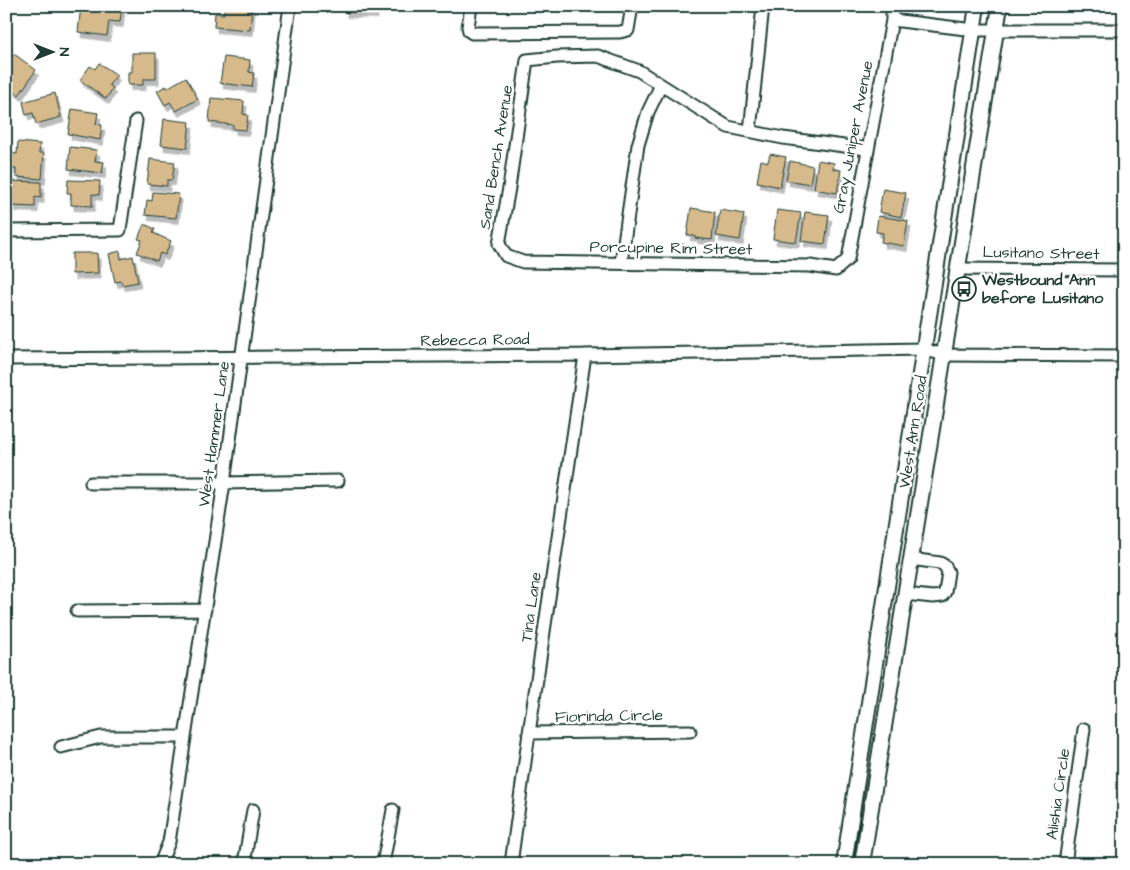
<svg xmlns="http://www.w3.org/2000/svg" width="1130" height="870" viewBox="0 0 1130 870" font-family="'Architects Daughter',sans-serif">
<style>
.building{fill:#d7ba8b;stroke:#1f3d34;filter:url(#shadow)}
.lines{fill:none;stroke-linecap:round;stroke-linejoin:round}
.minor-casing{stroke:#1f3d34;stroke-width:15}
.major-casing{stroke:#1f3d34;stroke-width:18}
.minor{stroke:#fff;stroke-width:11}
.major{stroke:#fff;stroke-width:14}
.labels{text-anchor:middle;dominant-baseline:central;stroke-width:5;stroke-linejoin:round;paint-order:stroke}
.street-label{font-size:16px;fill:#1f3d34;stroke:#fff}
.poi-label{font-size:16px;font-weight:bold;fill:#1f3d34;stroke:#fff;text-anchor:start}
</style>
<defs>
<filter id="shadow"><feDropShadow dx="3" dy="5.5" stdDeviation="0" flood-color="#0004"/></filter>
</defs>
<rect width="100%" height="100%" fill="#fff"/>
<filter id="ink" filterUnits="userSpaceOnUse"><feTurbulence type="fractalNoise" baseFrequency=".02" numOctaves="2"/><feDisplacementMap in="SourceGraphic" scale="10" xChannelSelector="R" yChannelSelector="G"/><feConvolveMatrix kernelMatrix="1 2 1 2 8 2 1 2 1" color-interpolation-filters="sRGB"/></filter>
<g filter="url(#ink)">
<path class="building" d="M81 6H122L120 22 109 21 107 36 78 32Z
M224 6H249V8H252L250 30 214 27 215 13 224 14Z
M344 6H375V13L344 12Z
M132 53H156V79H143V85H128V72H132Z
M14 54 36 70 19 95 6 85V66Z
M224 57 250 60 249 72 254 73 252 87 220 83Z
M99 63 117 75 109 85 113 88 106 99 80 80 90 66 95 69Z
M186 77 198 99 176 111 170 102 165 105 157 91 166 86 167 88Z
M55 93 61 117 36 124 33 113 26 115 23 102Z
M211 98 244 101 243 114 248 115 246 130 233 129V125L209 122Z
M72 109 98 113 96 124 102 125 100 140 68 134Z
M164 119 190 122 187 148 161 145Z
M18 142 40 144 39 153H44L42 179 16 177V169H11L12 153 17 154Z
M70 147 97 150 95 161 104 162 102 173 68 169Z
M770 154 786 157 780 187 757 182 761 160 768 162Z
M150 159 175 162 172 180H167V186L147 184Z
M818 160 834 163 833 169 841 170 837 193 814 189Z
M790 161 813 166 810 184 786 180Z
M68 180 100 181 99 195 92 194V206L71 205V193H67Z
M9 181 41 182V198L35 197V207L12 206V193H9Z
M883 189 906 193 901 217 879 212Z
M153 192 179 194 176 218 145 215 147 200 152 201Z
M691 208 715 212 712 240 695 238V236L687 235Z
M720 210 744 214 740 240 716 236Z
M777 210 801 213 796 242 773 239Z
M805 212 829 215 825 244 801 241Z
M878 216 908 221 904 246 881 242 883 233 876 232Z
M144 224 155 229 153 233 171 241 165 255 160 253 157 261 137 253 142 240 138 239Z
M120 251 121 259 133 256 138 282 122 285 121 281 115 282 109 254Z
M72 253H97L98 273 72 274Z"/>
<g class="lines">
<g class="minor-casing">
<path id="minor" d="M471 6 468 27 469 31 472 33 620 32 628 30 632 6
M892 20 974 30H1124
M750 131 763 6
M867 149 783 138 728 127 639 71 598 56 557 57 527 60 509 188 499 244 506 256 523 262 810 266 836 270 848 259 892 20V6
M6 231 120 230 136 121
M621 263 638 145 648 112 661 85
M958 269 1124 270
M6 359 585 355 923 349 944 355 1124 356
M91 483H224L338 481
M905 594 933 597 942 596 945 592 948 572 945 566 940 563 910 559
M77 611 205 610
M529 733 690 731
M61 747 101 737H185
M160 864 169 842 224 483 290 6
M244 864 253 810
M383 864 393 810
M511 864 529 733 585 355
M1065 864 1084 729"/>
</g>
<g class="major-casing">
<path id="major" d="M844 864 977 6
M862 864 1000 6"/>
</g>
<use href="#minor" class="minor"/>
<use href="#major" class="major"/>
</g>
</g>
<defs>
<g id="bus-ring" transform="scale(1.25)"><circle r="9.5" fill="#fff" stroke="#1f3d34" stroke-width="1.5"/><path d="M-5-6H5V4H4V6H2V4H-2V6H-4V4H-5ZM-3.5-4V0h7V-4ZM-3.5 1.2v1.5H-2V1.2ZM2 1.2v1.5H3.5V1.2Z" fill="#1f3d34"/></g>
</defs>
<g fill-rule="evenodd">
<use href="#bus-ring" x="964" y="289"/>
</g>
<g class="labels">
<g class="street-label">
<text transform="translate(853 137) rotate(-79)">Gray Juniper Avenue</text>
<text transform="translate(496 157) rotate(-81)">Sand Bench Avenue</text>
<text transform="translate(671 248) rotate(1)">Porcupine Rim Street</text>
<text transform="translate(1041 253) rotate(1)">Lusitano Street</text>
<text transform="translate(475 340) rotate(-1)">Rebecca Road</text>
<text transform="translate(913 432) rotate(-81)">West Ann Road</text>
<text transform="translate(214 434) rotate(-82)">West Hammer Lane</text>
<text transform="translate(531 607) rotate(-82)">Tina Lane</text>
<text transform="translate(609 716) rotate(-1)">Fiorinda Circle</text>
<text transform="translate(1058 794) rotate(-82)">Alishia Circle</text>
</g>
<g class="poi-label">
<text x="982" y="280">Westbound Ann<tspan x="982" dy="18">before Lusitano</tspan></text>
</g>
</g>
<rect width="1130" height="870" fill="none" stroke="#fff" stroke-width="25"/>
<rect x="12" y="12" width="1105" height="845" fill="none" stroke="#1f3d34" stroke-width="2" filter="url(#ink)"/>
<g transform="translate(52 52) rotate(90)" stroke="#ffffff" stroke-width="4" paint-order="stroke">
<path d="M0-4L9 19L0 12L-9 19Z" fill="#1f3d34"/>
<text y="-8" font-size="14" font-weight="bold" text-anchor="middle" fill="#1f3d34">N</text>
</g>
</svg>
